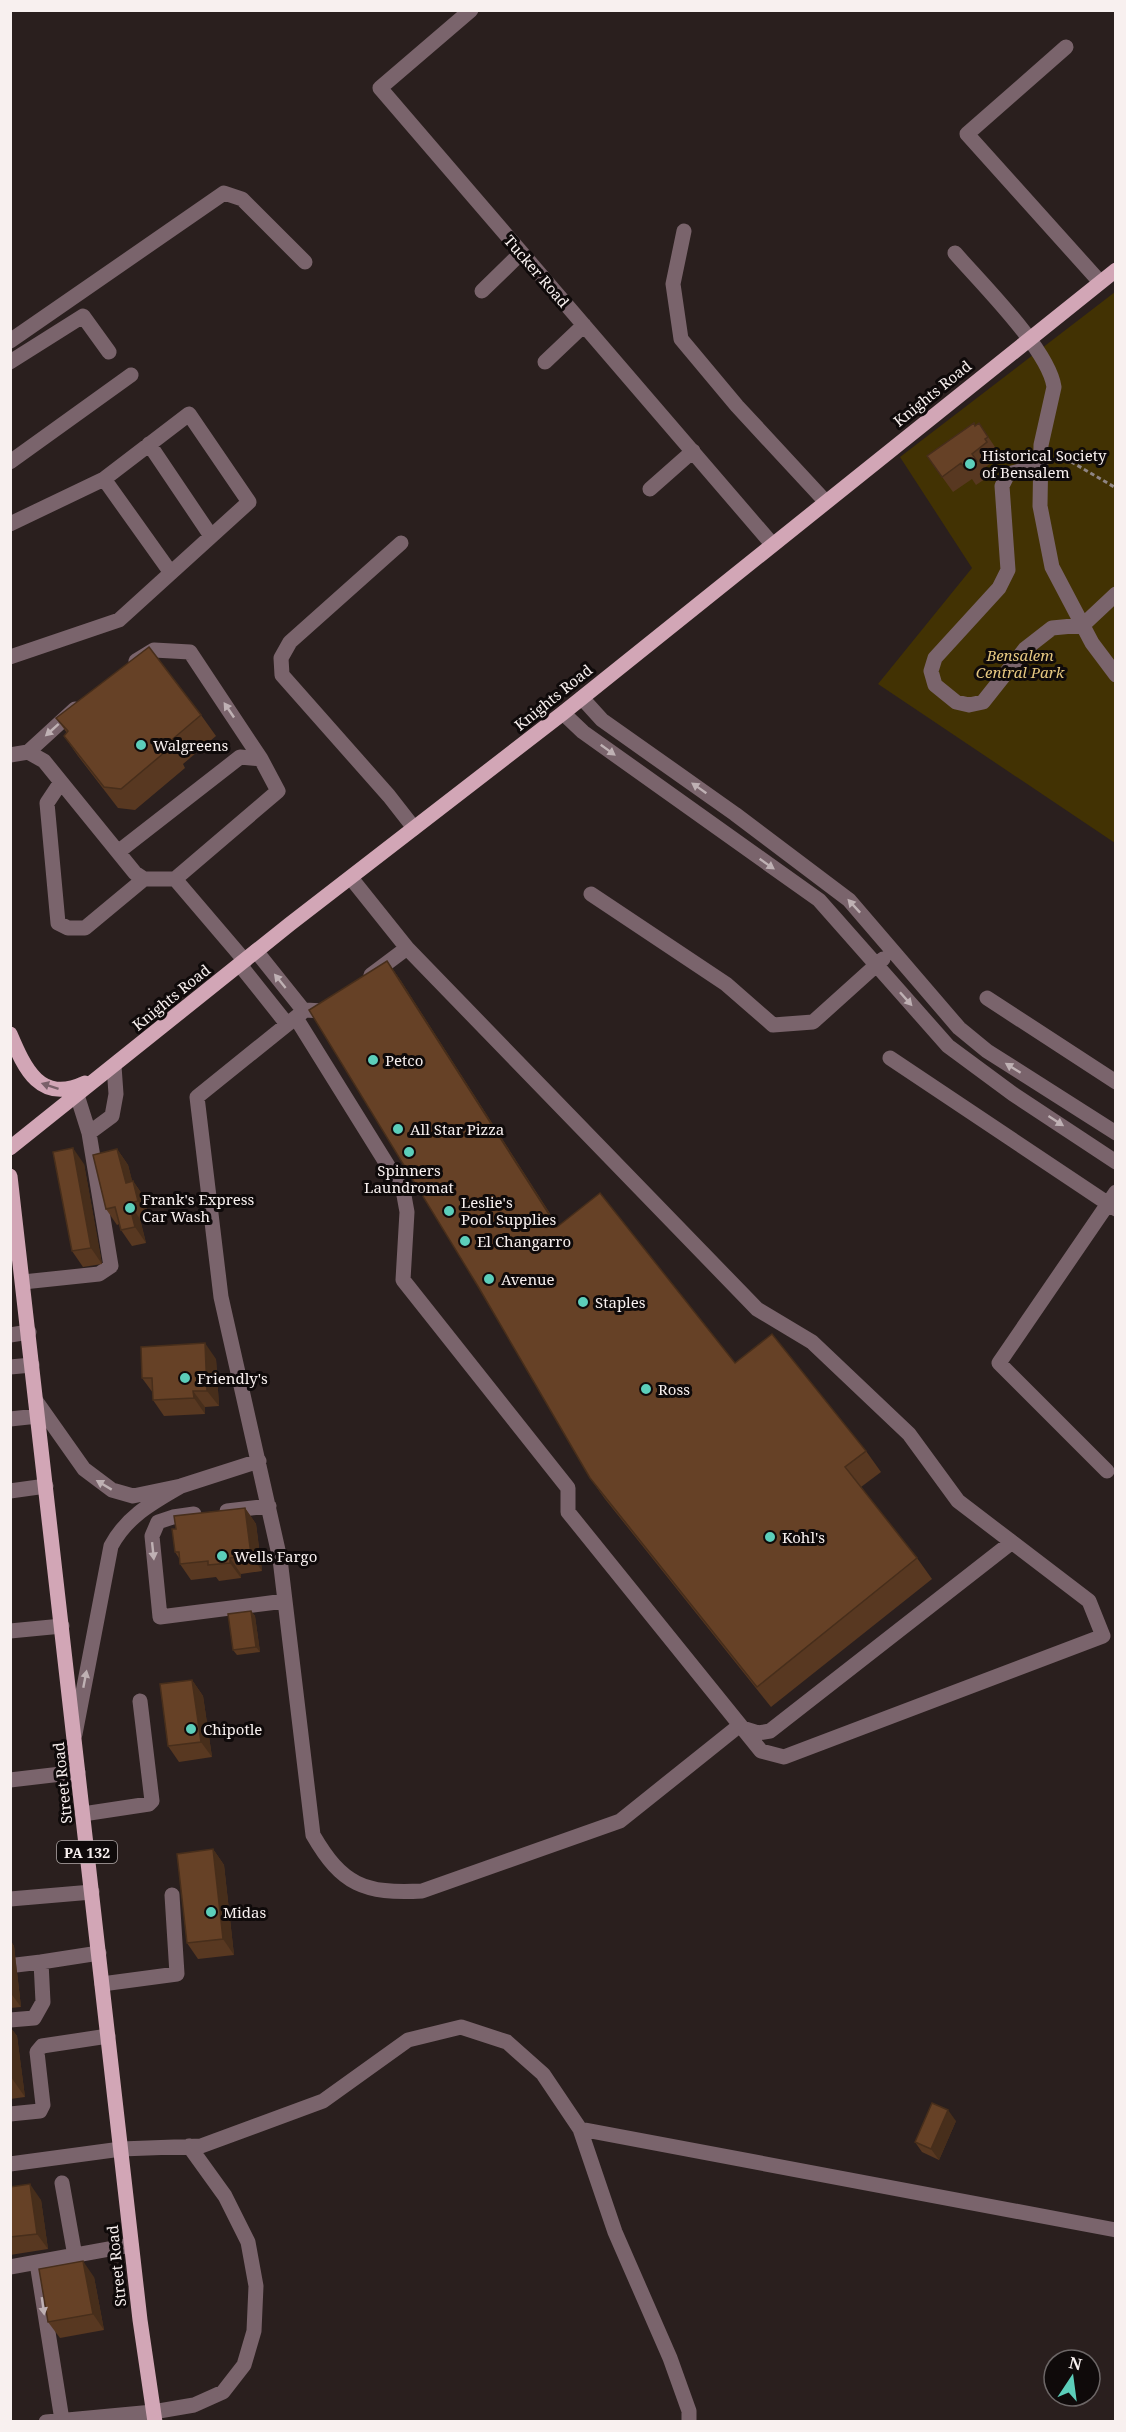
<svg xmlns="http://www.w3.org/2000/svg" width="1126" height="2432" viewBox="0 0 1126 2432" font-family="'Noto Serif',serif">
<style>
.green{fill:#423203}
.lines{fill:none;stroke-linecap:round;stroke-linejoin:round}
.path{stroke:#8f8584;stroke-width:3;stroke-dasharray:4.5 3;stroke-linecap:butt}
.minor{stroke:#7a646c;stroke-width:15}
.major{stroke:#d2a6b6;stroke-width:15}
.wall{fill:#583821}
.shaded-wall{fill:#472e1b}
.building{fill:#664126;stroke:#472e1b;stroke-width:1.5}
.oneway{fill:#bfb1b4}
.oneway2{fill:#7a6069}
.poi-dot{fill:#5cceba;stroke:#0f0a0a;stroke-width:2}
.labels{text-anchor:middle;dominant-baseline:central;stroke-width:6;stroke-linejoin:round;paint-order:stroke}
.shield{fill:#0f0a0a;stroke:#b2abaa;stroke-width:1.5}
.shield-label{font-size:14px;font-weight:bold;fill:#f8f0ef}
.street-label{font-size:15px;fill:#f8f0ef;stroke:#0f0a0a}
.poi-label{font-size:15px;fill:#f8f0ef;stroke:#0f0a0a;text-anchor:start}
.park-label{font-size:15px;font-style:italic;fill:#e6c881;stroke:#0f0a0a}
</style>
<rect width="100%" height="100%" fill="#2a1f1e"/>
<path class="green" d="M1115 292V843L878 684 972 568 900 457Z"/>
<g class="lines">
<path class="path" d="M1058 454 1116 488"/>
<path class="minor" d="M471 10 380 88 772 544
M1066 47 967 134 1100 282
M684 231 673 284 681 339 737 406 825 501
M955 253C981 283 1049 350 1054 387L1041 445 1040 506 1052 567 1092 643 1116 675
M482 291 521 253
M10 341 224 193 242 199 305 262
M10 362 83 316 109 352
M545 362 584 325
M149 444 211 536
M10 462 131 375
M1040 470H1024L1008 474 1002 486 1008 570 999 588 935 658 931 671 935 685 956 702 969 705 983 702 1025 649 1052 628 1083 625 1116 594
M104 479 171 573
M650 489 693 451
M10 524 104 479 189 414 249 502 119 620 10 657
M401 543 290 642 281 658 282 675 389 796 414 828
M136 661 154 650 190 652 261 759
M582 698 602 720 735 814 849 900 959 1028 987 1051 1116 1133
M563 713 583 732 819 900 948 1046 1013 1094 1116 1162
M28 752 75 709
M10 755 28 752 44 761 135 873 144 879H175L245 961
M61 782 47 803 58 923 68 928H85L144 879
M118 852 240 757 261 759 278 791 175 879
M591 894 726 984 773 1025 813 1022 883 959
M256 951 304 1011
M240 965 287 1024
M371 975 407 948
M987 998 1116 1082
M328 1007 323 1011 305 1010 197 1097 221 1297 280 1559 313 1835C342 1885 364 1894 422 1891L620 1821 740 1725
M296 1018 403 1190 407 1212 403 1280 568 1488V1512L761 1751 784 1757 1103 1636 1089 1601 958 1501 909 1434 812 1342 757 1309 407 948 351 878
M890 1058 1116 1209
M89 1133 112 1116 116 1094 114 1066
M23 1282 99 1274 111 1266 89 1133 77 1095
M10 1335 29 1332
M10 1367 32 1365
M36 1401 84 1469 112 1490 133 1496 181 1486 259 1461
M10 1419 38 1416
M1107 1471 999 1363 1116 1192
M10 1491 46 1486
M227 1511 269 1506
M194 1514 173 1517 158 1522 152 1536 160 1617 285 1601
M10 1631 62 1626
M742 1728 758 1733 770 1731 1012 1542
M75 1734 111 1546C127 1516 152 1503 181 1486
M10 1780 78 1772
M83 1814 149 1804 152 1801 140 1701
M10 1899 92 1892
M41 1962 99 1953
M102 1984 177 1974 172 1895
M10 2020 34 2018 43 2002 41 1962 16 1965
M10 2114 40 2111 43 2105 37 2052 42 2046 108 2036
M580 2129 1116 2230
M10 2164 121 2149 201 2146 323 2101 408 2040 461 2027 507 2042 543 2074 580 2129 615 2232 670 2358 689 2411V2422
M62 2183 75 2256
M37 2263 62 2420
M10 2267 131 2245
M46 2422 153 2412 194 2405 223 2392 244 2365 254 2331 256 2286 248 2242 225 2196 189 2146"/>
<path class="major" d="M10 1034C25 1069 40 1104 85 1083
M10 1148 290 924 563 713 1116 270
M10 1176 140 2320 155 2422"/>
</g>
<path class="wall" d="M979 423 999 453 996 455 998 458 983 469 988 477 976 485 972 479 953 492 927 456Z
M201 715 216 736 183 764 185 768 135 810 118 808 78 756 64 736 67 733 56 718Z
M387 961 401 981 558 1226 735 1363 866 1451 881 1472 861 1487 917 1558 932 1579 771 1707 605 1499 590 1478Z
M117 1149 128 1165 132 1181H133L144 1197 149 1217 140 1219 146 1243 132 1246 121 1230 119 1224 117 1225 106 1209Z
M84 1164 102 1264 83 1267 72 1251Z
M216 1359 219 1406 205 1407V1414L164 1416 153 1400V1393L142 1378Z
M245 1508 256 1524 262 1571 241 1574V1578L219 1581 216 1577 191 1580 180 1564 179 1558 175 1552 176 1529Z
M251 1611 255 1616 260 1652 237 1655 233 1650Z
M192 1680 203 1696 212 1757 179 1762 168 1746Z
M213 1849 224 1865 234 1955 198 1959 187 1943Z
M10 1940 14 1946 21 2007 10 2008Z
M10 2027 17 2036 25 2097 10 2099Z
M956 2121 939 2160 922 2152 915 2142Z
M10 2187 41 2200 48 2249 10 2255Z
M94 2277 104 2330 60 2338 48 2322Z"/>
<path class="shaded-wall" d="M387 961 401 981 571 1247 557 1227Z
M73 1148 84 1164 102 1264 91 1248Z
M117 1149 128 1165 137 1199 126 1183Z
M133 1181 144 1197 149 1217 138 1201Z
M129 1203 140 1219 146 1243 135 1227Z
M205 1343 216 1359 219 1406 207 1391Z
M193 1391 205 1407V1414L194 1398Z
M245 1508 256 1524 262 1571 251 1555Z
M230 1558 241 1574V1578L230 1563Z
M251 1611 255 1616 260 1652 256 1647Z
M192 1680 203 1696 212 1757 201 1742Z
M213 1849 224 1865 234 1955 223 1939Z
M10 1940 14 1946 21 2007 10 1992Z
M10 2027 17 2036 25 2097 11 2077Z
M948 2110 956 2121 939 2160 931 2149Z
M30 2184 41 2200 48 2249 37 2234Z
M83 2261 94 2277 104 2330 93 2314Z"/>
<path class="building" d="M974 423 975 426 979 423 988 437 985 439 987 442 972 454 977 461 965 469 961 463 942 477 927 456Z
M149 647 201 715 168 743 171 747 121 789 104 787 64 736 68 731 56 718Z
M387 961 557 1227 600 1193 735 1363 772 1334 866 1451 845 1467 917 1558 757 1687 590 1478 479 1288 309 1010Z
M73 1148 91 1248 72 1251 53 1152Z
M117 1149 126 1183 133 1181 138 1201 129 1203 135 1227 121 1230 115 1207 106 1209 93 1155Z
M205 1343 207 1391H193L194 1398 153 1400 152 1378H142L141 1347Z
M245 1508 251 1555 230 1558V1563L208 1565V1561L180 1564 179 1552H175L172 1529H176L174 1516Z
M251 1611 256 1647 233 1650 228 1614Z
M192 1680 201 1742 168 1746 160 1684Z
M213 1849 223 1939 187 1943 177 1854Z
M932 2103 948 2110 931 2149 915 2142Z
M30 2184 37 2234 10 2237V2187Z
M83 2261 93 2314 48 2322 39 2269Z"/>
<defs><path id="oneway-solid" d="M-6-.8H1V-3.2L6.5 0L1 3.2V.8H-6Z" transform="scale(1.5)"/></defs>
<g class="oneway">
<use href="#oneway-solid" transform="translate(229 710) rotate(-124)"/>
<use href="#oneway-solid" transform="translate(52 730) rotate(138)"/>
<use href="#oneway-solid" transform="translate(608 750) rotate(36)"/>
<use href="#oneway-solid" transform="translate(699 788) rotate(-145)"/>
<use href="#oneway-solid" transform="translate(767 864) rotate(35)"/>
<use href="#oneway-solid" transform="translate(854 906) rotate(-133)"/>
<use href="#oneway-solid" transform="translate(280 981) rotate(-129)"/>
<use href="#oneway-solid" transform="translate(906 999) rotate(48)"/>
<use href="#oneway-solid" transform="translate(1013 1068) rotate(-148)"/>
<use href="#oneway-solid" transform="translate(1056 1121) rotate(33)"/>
<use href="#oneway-solid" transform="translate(104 1485) rotate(-149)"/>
<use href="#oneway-solid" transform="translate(153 1551) rotate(84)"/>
<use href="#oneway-solid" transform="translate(85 1679) rotate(-79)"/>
<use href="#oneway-solid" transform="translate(43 2306) rotate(82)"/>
</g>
<use class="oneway2" href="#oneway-solid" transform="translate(50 1086) rotate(-162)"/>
<g class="poi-dot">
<circle cx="970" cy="464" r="6"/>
<circle cx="141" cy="745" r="6"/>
<circle cx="373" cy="1060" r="6"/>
<circle cx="398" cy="1129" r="6"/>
<circle cx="409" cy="1152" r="6"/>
<circle cx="130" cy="1208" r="6"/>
<circle cx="449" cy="1211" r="6"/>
<circle cx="465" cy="1241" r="6"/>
<circle cx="489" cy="1279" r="6"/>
<circle cx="583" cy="1302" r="6"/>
<circle cx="185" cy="1378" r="6"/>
<circle cx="646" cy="1389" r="6"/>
<circle cx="770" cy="1537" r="6"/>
<circle cx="222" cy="1556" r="6"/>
<circle cx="191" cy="1729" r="6"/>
<circle cx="211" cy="1912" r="6"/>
</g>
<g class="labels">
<rect class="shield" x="57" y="1841" width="60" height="22" rx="4.5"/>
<g class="shield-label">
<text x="87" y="1852">PA 132</text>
</g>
<g class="street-label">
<text transform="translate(537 271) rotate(49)">Tucker Road</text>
<text transform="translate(932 393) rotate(-39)">Knights Road</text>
<text transform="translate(553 697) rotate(-39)">Knights Road</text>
<text transform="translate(171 997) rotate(-39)">Knights Road</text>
<text transform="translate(62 1783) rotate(-96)">Street Road</text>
<text transform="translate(116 2266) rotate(-96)">Street Road</text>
</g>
<g class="poi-label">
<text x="982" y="455">Historical Society<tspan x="982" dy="17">of Bensalem</tspan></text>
<text x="153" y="745">Walgreens</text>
<text x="385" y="1060">Petco</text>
<text x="410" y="1129">All Star Pizza</text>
<text x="409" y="1170" text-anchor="middle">Spinners<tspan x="409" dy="17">Laundromat</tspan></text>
<text x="142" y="1199">Frank's Express<tspan x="142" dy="17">Car Wash</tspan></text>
<text x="461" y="1202">Leslie's<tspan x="461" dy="17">Pool Supplies</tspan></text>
<text x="477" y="1241">El Changarro</text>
<text x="501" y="1279">Avenue</text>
<text x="595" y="1302">Staples</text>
<text x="197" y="1378">Friendly's</text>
<text x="658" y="1389">Ross</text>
<text x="782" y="1537">Kohl's</text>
<text x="234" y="1556">Wells Fargo</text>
<text x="203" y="1729">Chipotle</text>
<text x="223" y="1912">Midas</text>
</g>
<g class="park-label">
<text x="1020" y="655">Bensalem<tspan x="1020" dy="17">Central Park</tspan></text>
</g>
</g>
<rect width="1126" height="2432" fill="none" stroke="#f8f0ef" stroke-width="24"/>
<g transform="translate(1072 2378) rotate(13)"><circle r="28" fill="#0f0a0a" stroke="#6c6666" stroke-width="1.5"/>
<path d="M0-4.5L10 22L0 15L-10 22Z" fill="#5cceba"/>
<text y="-9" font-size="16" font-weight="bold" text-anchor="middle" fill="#f8f0ef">N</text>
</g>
</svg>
